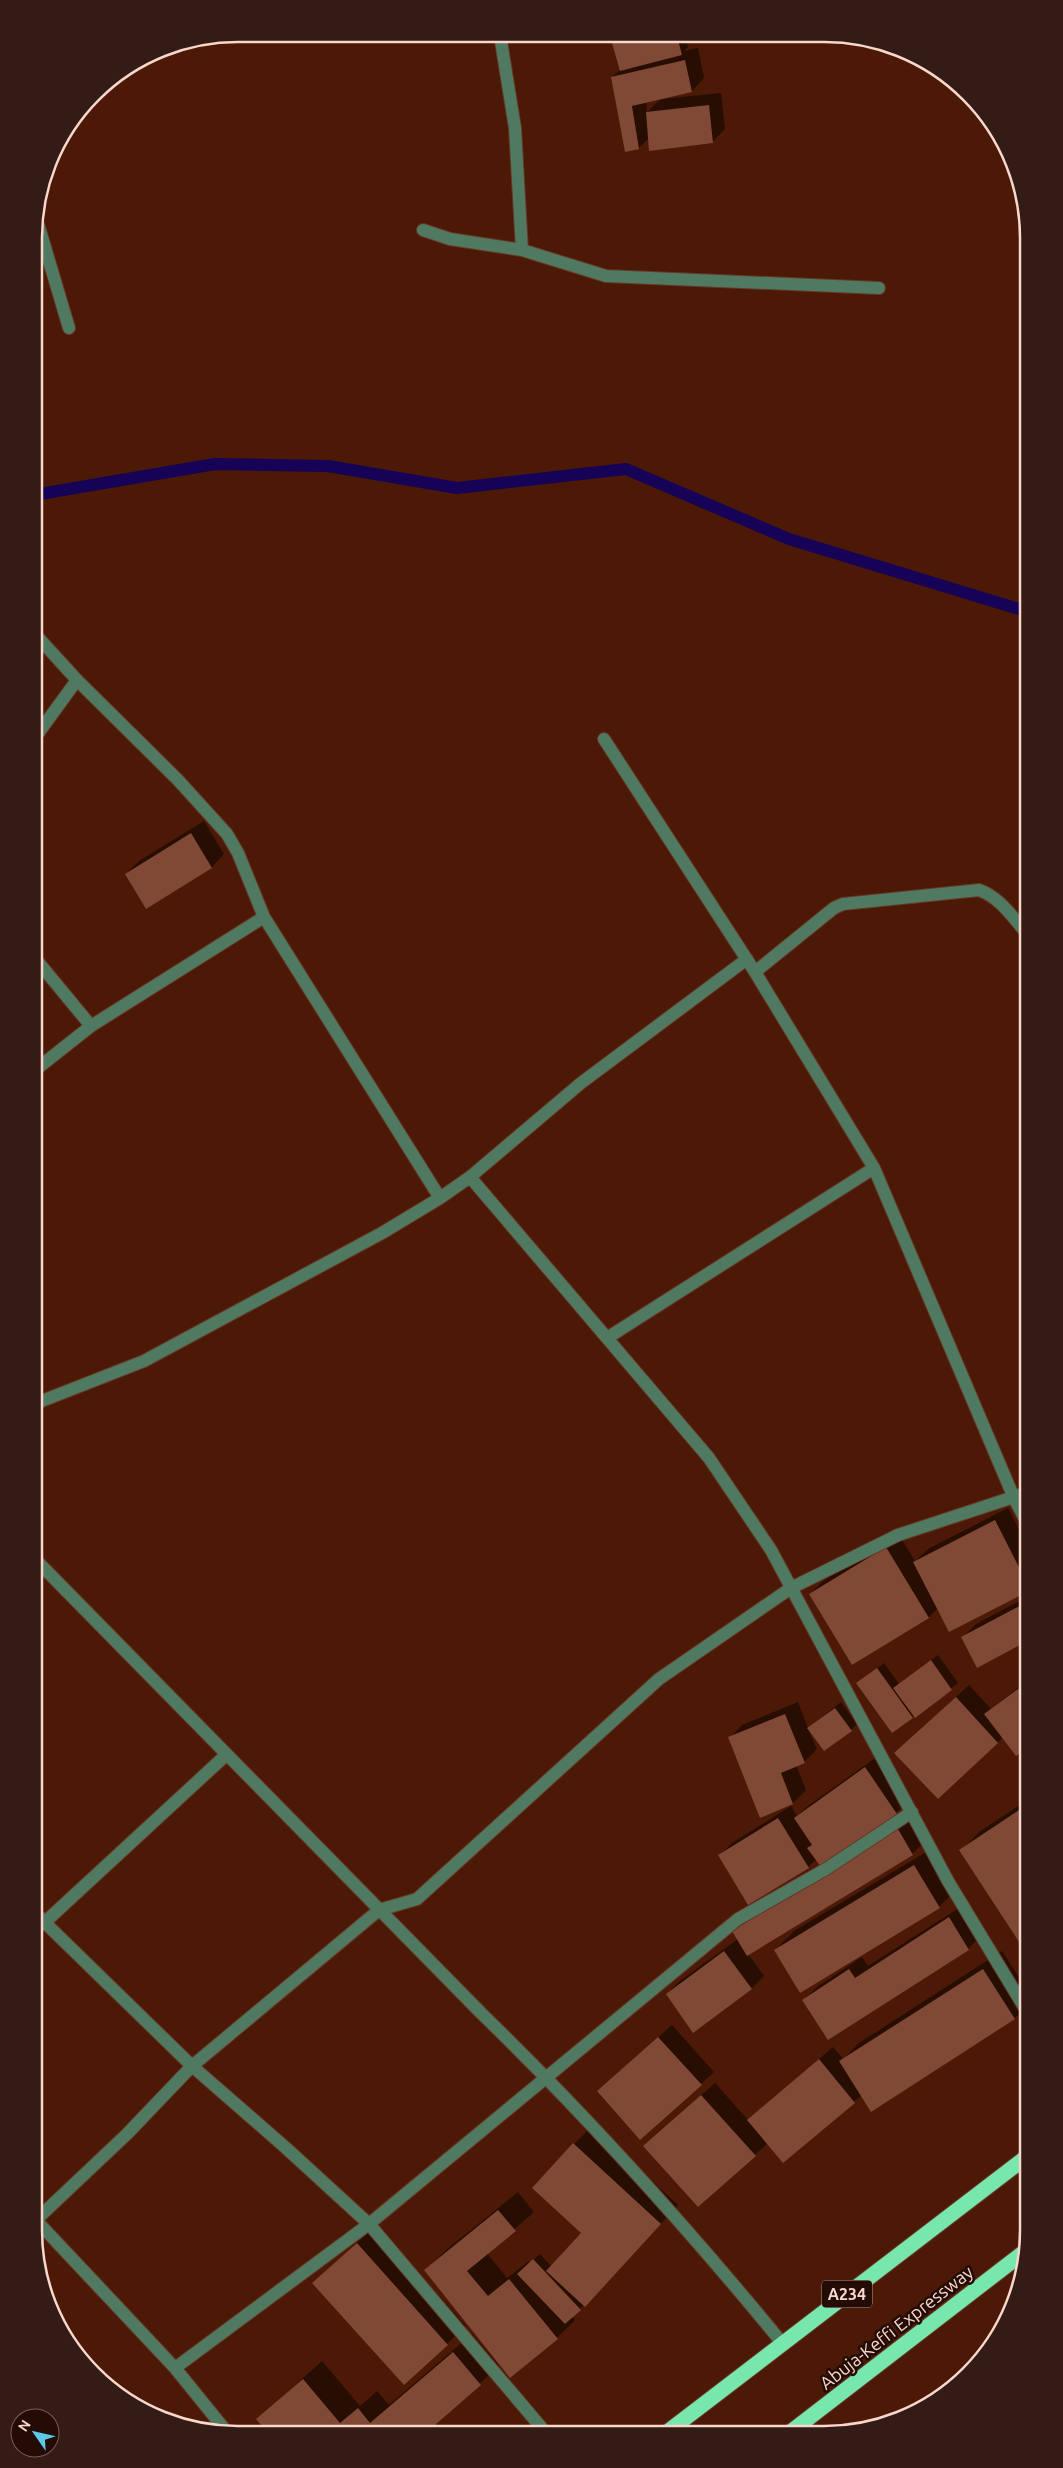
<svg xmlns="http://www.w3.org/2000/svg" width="1063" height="2468" viewBox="0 0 1063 2468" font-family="Ubuntu,sans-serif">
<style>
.shadow{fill:#0007;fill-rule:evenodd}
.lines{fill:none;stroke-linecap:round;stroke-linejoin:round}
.stream{stroke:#160256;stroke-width:12}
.building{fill:#804936}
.minor-casing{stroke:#673726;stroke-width:14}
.highway-casing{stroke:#673726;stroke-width:17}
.minor{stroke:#507962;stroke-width:12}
.highway{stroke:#78e7ad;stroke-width:15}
.labels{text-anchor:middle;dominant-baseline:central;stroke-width:5;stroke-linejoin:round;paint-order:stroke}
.shield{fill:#230c06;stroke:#b99a91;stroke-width:1}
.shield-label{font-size:16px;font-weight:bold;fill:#f9d7cc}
.street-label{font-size:18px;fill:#f9d7cc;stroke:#230c06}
.rim{fill:none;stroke:#f9d7cc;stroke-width:2.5}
</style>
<rect width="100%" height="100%" fill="#4b1906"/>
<path class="shadow" d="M623 36 685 37 688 47 684 51 698 48 704 78 692 91 662 98V99L721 93 725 129 712 142 649 138 639 148 612 77 621 69 614 43ZM662 98 647 112 646 101Z
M204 821 224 854 212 867 147 907 126 874 139 861Z
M1008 1508 1029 1549V1590L938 1608 929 1617 810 1594 823 1581 899 1535 915 1561 928 1549Z
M1029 1596V1639L963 1637 976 1624Z
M938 1655 958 1683 912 1717 858 1684 884 1663 899 1684Z
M1029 1679V1745L1003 1737 997 1743 896 1753 969 1685 991 1709Z
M798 1702 808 1728 841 1702 857 1724 851 1730 809 1731 817 1749 804 1762 796 1765 806 1790 793 1803 761 1816 730 1738 742 1725Z
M878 1756 909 1800 896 1813 821 1865 817 1859 808 1867 719 1856 732 1843 791 1806 797 1816 808 1806Z
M1029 1799V1954L961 1851 979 1832Z
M912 1817 925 1841 912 1854 748 1954 764 1976 752 1988 693 2031 667 1994 680 1981 738 1939 733 1931 746 1918Z
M933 1848 958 1888 939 1907 775 1950 794 1931Z
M962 1906 981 1936 968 1949 828 2038 804 2000 817 1987 862 1957 868 1966Z
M1002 1951 1029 1993V2004L1015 2018 862 2095 783 2161 768 2143 698 2206 658 2134 715 2083 748 2120 833 2047 843 2059 859 2043Z
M672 2025 714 2072 701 2084 612 2078Z
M592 2126 678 2205 603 2287 572 2316 575 2320 557 2338 426 2270 445 2251 518 2192 534 2212 487 2253 507 2278 529 2261 530 2263 540 2254 552 2267 583 2233 574 2144Z
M376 2225 466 2326 447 2344 314 2283Z
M472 2334 499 2366 425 2432 258 2419 322 2361 360 2406 377 2391 389 2405Z"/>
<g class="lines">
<path class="stream" d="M34 495 215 464 328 466 457 488 626 469 789 539 1029 612"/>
</g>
<path class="building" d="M638 36H677L682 55 620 71 612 43Z
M685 60 692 92 632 106 639 149 625 152 611 77Z
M709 105 713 143 649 151 646 112Z
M191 833 212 868 146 909 125 874Z
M995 1520 1029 1587V1591L949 1632 913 1562Z
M886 1547 929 1618 852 1665 809 1594Z
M1029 1601V1640L977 1668 961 1637Z
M931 1660 952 1690 915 1718 893 1688Z
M877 1668 913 1718 892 1733 856 1683Z
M1029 1681V1746L1016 1756 984 1714Z
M956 1697 998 1743 938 1799 894 1753Z
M835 1708 852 1731 824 1751 807 1728Z
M785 1714 805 1763 781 1773 793 1804 760 1818 728 1737Z
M865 1767 897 1814 821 1867 807 1848 812 1845 794 1818Z
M1025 1806 1029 1813V1957L959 1850Z
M778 1818 809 1868 748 1905 718 1855Z
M898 1829 913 1855 747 1956 732 1931Z
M914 1865 940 1908 800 1993 774 1950Z
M949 1917 969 1950 828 2040 802 2000 849 1969 855 1978Z
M724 1951 752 1989 693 2033 666 1994Z
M983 1969 1015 2019 871 2112 839 2061Z
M658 2037 702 2085 640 2140 597 2091Z
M819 2059 855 2103 783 2163 747 2120Z
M701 2095 756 2156 698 2207 643 2146Z
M573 2143 661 2224 585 2307 546 2271 581 2233 532 2188Z
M498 2210 516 2231 467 2271 488 2296 509 2279 558 2339 510 2378 424 2270Z
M357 2243 448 2345 404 2385 312 2283Z
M533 2259 581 2310 565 2324 517 2274Z
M453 2352 481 2385 427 2432 266 2431 256 2419 303 2379 340 2423 358 2408 370 2423Z"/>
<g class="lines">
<g class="minor-casing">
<path id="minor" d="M500 35 515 128 522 250
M36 217 69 328
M423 230 450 239 522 250 606 276 879 288
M34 633 77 680 178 780 227 834 238 853 264 917 440 1198
M34 739 77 680
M604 739 755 972 874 1168 1014 1498 1029 1527
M34 957 91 1026
M755 972 834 908 843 904 979 890C1000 897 1014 919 1029 936
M34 1071 91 1026 264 917
M470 1177 709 1458 771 1550 948 1881 1029 2015
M607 1338 874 1168
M34 1404 144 1361 382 1233 440 1198 470 1177 581 1083 747 959
M34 1558 481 2013C588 2117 688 2228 783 2344
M34 1912 192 2066 286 2148 369 2224 546 2433
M34 1929 44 1923 226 1755
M34 2218 175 2368 226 2431
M36 2220 127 2134 192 2066 379 1910 417 1899 659 1679 791 1588 898 1535 1029 1492
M175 2368 369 2224 738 1919 826 1869 912 1812"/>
</g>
<g class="highway-casing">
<path id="highway" d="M666 2433 1029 2155
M788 2434 1028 2249"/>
</g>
<use href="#minor" class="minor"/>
<use href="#highway" class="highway"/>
</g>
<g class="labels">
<rect class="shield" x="822" y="2280.5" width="50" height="27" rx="4"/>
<g class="shield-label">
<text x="847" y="2294">A234</text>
</g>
<g class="street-label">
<text transform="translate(896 2327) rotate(-38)">Abuja-Keffi Expressway</text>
</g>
</g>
<path d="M0 0H1063V2468H0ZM238 42H824A196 196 0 0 1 1020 238V2230A196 196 0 0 1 824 2426H238A196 196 0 0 1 42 2230V238A196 196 0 0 1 238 42Z" fill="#341c16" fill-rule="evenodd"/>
<path class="rim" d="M238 42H824A196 196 0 0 1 1020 238V2230A196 196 0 0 1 824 2426H238A196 196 0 0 1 42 2230V238A196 196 0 0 1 238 42Z"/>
<g transform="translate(35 2433) rotate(304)"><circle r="24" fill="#230c06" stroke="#795d55"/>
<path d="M0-4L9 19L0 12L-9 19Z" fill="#5bc8e6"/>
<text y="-8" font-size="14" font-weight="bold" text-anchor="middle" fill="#f9d7cc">N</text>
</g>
</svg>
